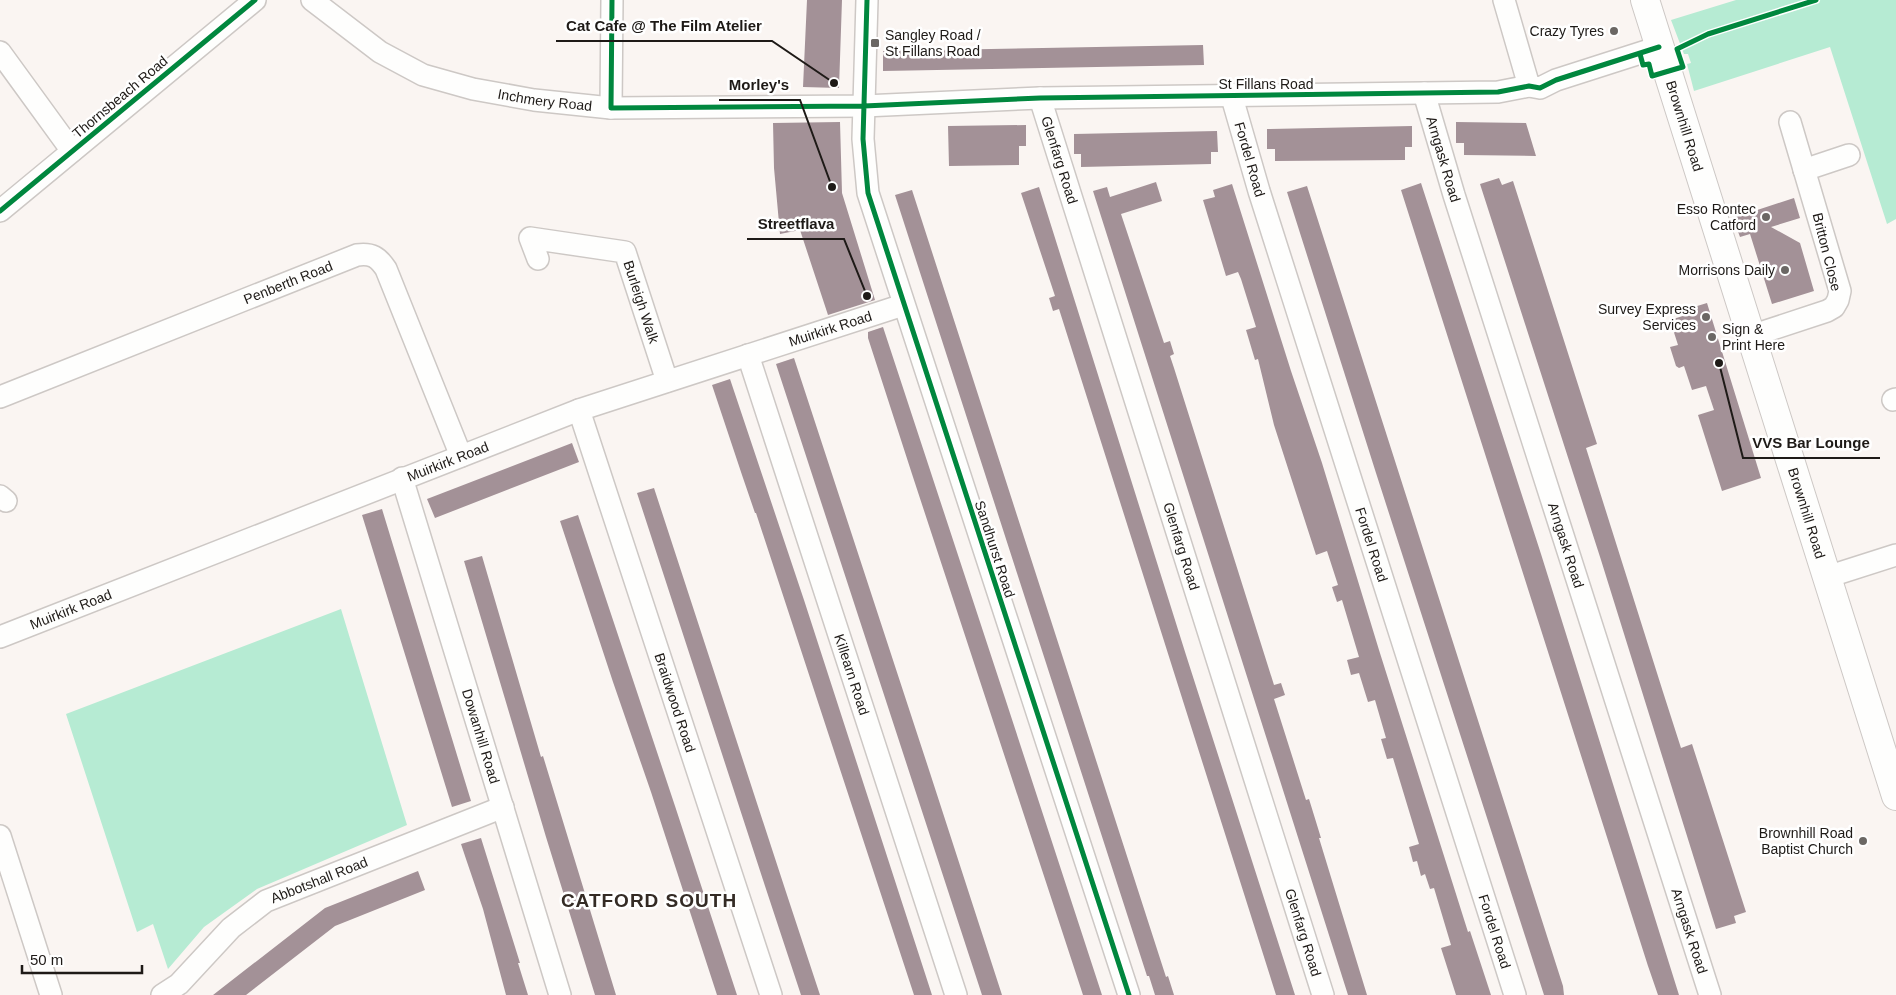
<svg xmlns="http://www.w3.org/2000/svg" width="1896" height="995" viewBox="0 0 1896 995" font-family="Helvetica,sans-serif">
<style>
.green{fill:#b6ebd3}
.building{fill:#a39197}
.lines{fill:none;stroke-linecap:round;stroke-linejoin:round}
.minor-casing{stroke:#cdc8c5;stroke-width:24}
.highway-casing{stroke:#cdc8c5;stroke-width:30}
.minor{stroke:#fefefd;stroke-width:21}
.highway{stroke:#fefefd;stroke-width:28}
.cycleway-casing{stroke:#fff;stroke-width:8}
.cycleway{stroke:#00873e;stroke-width:5}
.poi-dot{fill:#6b6764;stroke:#fff;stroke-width:2}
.labels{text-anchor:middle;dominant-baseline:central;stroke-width:5;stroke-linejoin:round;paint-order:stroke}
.poi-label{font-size:14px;fill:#1e1a17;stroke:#fff;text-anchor:end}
.street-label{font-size:14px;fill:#1e1a17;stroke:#fff}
.district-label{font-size:19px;font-weight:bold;letter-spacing:1px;fill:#342b25;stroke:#fff}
.leader{fill:none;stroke:#1e1a17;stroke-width:2}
.callout-dot{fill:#1e1a17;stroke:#fff;stroke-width:2}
.callout-label{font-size:15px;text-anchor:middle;font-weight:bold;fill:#1e1a17;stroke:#fff;stroke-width:5;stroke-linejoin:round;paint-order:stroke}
</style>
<rect width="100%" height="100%" fill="#faf5f2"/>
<path class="green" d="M1736 0H1896V219L1887 224 1830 47 1694 91 1687 64 1691 63 1688 54H1684L1671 20Z
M341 609 407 825 257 889 204 927 168 969 153 924 137 932 66 714Z"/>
<path class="building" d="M807 0H842L839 88 803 87Z
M1203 45 1204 65 883 71V51Z
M840 122 842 193 875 300 828 315 800 230 780 234 774 168 773 123Z
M1456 122 1526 123 1536 156 1464 155V143H1456Z
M1026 125V146H1019V165L949 166 948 126Z
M1412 126V147H1405V160L1275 161V149H1267V129Z
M1217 131 1218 152H1211V164L1081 167V154H1074V134Z
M1499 178 1502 185 1513 181 1597 444 1586 448 1663 692 1681 748 1692 744 1746 912 1734 916 1736 923 1716 929 1601 560 1480 184Z
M1156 182 1162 201 1121 214 1164 343 1170 341 1174 354 1170 356 1174 368 1274 685 1281 683 1285 695 1274 699 1306 800 1309 799 1321 838H1319L1367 995H1348L1093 191 1107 187 1110 197Z
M1421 183 1541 554 1679 995H1658L1648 966 1401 190Z
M1232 184 1291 371 1322 463 1379 650 1468 932 1470 931 1491 995H1456L1441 948 1451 945 1434 888 1430 889 1425 874 1421 876 1417 861 1413 862 1409 847 1419 844 1393 758 1387 759 1381 739 1386 738 1375 700 1368 702 1359 673 1351 675 1347 660 1359 657 1342 600 1337 602 1332 587 1338 585 1327 551 1316 555 1274 425 1258 359 1255 360 1246 330 1256 327 1241 279 1238 272 1226 276 1203 200 1215 197 1213 190Z
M1307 186 1563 986 1564 995H1544L1376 473 1287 192Z
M1039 187 1186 655 1295 995H1276L1059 309 1053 311 1049 298 1055 296 1021 193Z
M912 190 1166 977 1168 976 1174 995H1155L1149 976H1147L895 195Z
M1794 198 1800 218 1771 227 1800 243 1814 291 1772 304 1750 234 1740 237 1733 218Z
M1707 303 1761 478 1722 491 1698 415 1714 410 1706 386 1692 390 1684 366 1679 368 1676 366 1670 347 1678 345 1670 320 1686 315 1684 310Z
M883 327 1005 698 1102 995H1083L912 474 868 338V332Z
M794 358 930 773 1002 995H982L776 364Z
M730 379 804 600 932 995H914L756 513H755L742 475 712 385Z
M572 443 579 462 435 518 427 499Z
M654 488 786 892 820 995H801L765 886 637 493Z
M382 509 471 801 452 807 362 515Z
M578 515 675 806 737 995H717L651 792 613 682 560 521Z
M482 556 541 757 543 756 616 995H595L546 837 464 561Z
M481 838 520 963H518L528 995H506L483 909 466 859 461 844Z
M418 871 425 890 335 926 246 995H213L325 908Z"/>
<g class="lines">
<g class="minor-casing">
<g id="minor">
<path id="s1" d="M312 0 380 52 423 75 473 89 534 100 611 108 864 106 1040 98 1498 92 1529 86 1540 88 1556 80 1659 47"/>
<path d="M867 0 863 139 868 193 1129 995"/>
<path d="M1504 0 1529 86"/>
<path d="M0 52 72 151"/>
<path id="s2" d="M1424 93 1454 195 1710 995"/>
<path id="s3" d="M1231 94 1259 191 1515 995"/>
<path id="s4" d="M1040 98 1323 995"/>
<path d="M611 108 612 0"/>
<path d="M1804 170 1849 155"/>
<path d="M0 211 255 0"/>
<path id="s5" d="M538 259 530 238 625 252 667 381"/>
<path d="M1751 336 1827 311 1834 307 1838 300 1840 291 1790 122"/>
<path id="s6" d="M748 355 956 995"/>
<path id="s7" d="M0 397 357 255C372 253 378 257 386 269L461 456"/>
<path d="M1893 400 1896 399"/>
<path id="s8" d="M579 410 771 995"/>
<path id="s9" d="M402 478 560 995"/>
<path d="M0 496 6 501"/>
<path d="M1827 577 1896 555"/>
<path id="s10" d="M0 637 579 410 903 305"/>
<path d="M0 836 51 995"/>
<path id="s11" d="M162 995 179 984 231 928 266 901 503 807"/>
</g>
</g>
<g class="highway-casing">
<g id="highway">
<path id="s12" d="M1645 0 1896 796"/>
</g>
</g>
<use href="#minor" class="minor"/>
<use href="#highway" class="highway"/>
<g class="cycleway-casing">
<path id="cycleway" d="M612 0 611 108 864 106 1040 98 1498 92 1529 86 1540 88 1556 80 1659 47
M867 0 863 139 868 193 1129 995
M1640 54 1643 65 1649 64 1652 76 1679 68 1683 67 1677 49 1708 34 1816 0
M0 211 255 0"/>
</g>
<use href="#cycleway" class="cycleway"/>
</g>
<g class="poi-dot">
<circle cx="1614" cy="31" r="5"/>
<rect x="870" y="38" width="10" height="10" rx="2.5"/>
<circle cx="1766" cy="217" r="5"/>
<circle cx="1785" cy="270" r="5"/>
<circle cx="1706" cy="317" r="5"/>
<circle cx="1712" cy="337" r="5"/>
<circle cx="1863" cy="841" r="5"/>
</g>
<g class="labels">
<g class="poi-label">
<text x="1604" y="31">Crazy Tyres</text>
<text x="885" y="35" text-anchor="start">Sangley Road /<tspan x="885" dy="16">St Fillans Road</tspan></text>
<text x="1756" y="209">Esso Rontec<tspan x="1756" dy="16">Catford</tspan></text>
<text x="1775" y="270">Morrisons Daily</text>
<text x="1696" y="309">Survey Express<tspan x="1696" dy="16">Services</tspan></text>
<text x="1722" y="329" text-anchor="start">Sign &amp;<tspan x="1722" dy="16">Print Here</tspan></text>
<text x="1853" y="833">Brownhill Road<tspan x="1853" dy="16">Baptist Church</tspan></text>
</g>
<g class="street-label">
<text x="1266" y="84">St Fillans Road</text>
<text transform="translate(120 97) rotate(-40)">Thornsbeach Road</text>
<text stroke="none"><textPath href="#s1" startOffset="259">Inchmery Road</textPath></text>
<text stroke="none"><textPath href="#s12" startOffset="132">Brownhill Road</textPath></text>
<text stroke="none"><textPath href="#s2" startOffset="69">Arngask Road</textPath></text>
<text stroke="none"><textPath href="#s3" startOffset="68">Fordel Road</textPath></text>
<text stroke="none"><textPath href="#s4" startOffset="65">Glenfarg Road</textPath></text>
<text transform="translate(1827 252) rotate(76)">Britton Close</text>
<text stroke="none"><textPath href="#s7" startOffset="310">Penberth Road</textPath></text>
<text stroke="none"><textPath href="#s5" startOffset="171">Burleigh Walk</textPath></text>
<text stroke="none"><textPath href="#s10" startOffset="886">Muirkirk Road</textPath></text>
<text stroke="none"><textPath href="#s10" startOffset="481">Muirkirk Road</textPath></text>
<text stroke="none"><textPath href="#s12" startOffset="538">Brownhill Road</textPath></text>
<text stroke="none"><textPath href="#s2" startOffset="474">Arngask Road</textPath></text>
<text stroke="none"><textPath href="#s3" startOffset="472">Fordel Road</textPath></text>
<text stroke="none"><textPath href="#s4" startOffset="470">Glenfarg Road</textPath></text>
<text transform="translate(995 549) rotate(72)">Sandhurst Road</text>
<text stroke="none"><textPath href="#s10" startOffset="76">Muirkirk Road</textPath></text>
<text stroke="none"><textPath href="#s6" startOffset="336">Killearn Road</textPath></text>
<text stroke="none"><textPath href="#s8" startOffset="308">Braidwood Road</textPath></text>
<text stroke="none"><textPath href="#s9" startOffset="270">Dowanhill Road</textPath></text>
<text stroke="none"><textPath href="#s11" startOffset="198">Abbotshall Road</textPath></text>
<text stroke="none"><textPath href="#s2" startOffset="879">Arngask Road</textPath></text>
<text stroke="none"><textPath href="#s3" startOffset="878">Fordel Road</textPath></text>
<text stroke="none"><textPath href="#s4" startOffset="875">Glenfarg Road</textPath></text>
</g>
<g class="district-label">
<text x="649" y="900">CATFORD SOUTH</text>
</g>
</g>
<path class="leader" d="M834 83L772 41H556M832 187L800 100H719M867 296L844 239H747M1719 363L1743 458H1880"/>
<g class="callout-dot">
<circle cx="834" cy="83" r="5"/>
<circle cx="832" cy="187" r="5"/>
<circle cx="867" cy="296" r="5"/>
<circle cx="1719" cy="363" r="5"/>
</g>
<g class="callout-label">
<text x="664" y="31">Cat Cafe @ The Film Atelier</text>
<text x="759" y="90">Morley's</text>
<text x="796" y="229">Streetflava</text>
<text x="1811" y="448">VVS Bar Lounge</text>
</g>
<path d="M22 965v8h120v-8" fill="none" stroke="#1e1a17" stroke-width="2.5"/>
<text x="30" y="965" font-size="15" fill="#1e1a17" stroke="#ffffff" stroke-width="4" paint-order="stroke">50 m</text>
</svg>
